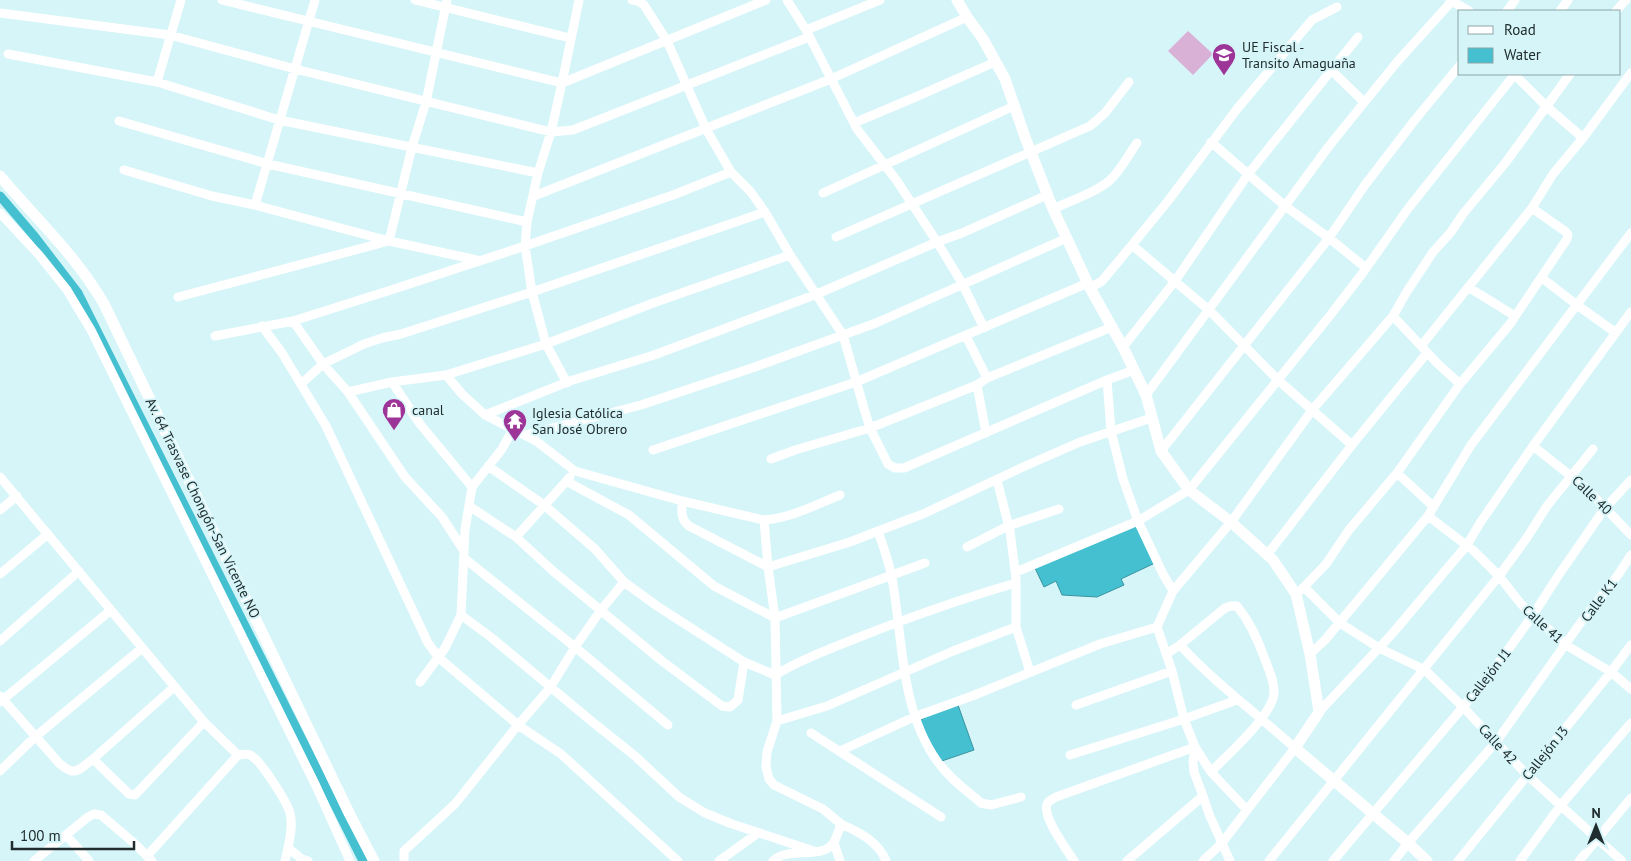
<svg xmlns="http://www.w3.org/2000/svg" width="1631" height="861" viewBox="0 0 1631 861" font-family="'PT Sans',sans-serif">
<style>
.green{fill:#dab1d6}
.water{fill:#45c0d1;stroke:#3a94a0}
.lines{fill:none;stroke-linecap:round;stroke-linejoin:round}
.canal{stroke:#45c0d1;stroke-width:9}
.minor{stroke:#fff;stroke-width:9}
.tertiary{stroke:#fff;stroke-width:11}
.labels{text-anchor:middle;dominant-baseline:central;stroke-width:4;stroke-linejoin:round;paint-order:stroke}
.poi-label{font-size:14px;fill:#202c2d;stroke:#d6f5f9;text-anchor:start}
.street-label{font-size:14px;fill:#202c2d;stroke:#d6f5f9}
</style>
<rect width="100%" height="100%" fill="#d6f5f9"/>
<path class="green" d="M1188 31 1213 54 1193 75 1168 51Z"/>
<path class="water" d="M1137 524 1155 563 1121 579 1124 585 1097 597 1062 595 1056 581 1044 587 1034 566Z
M958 705 974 750 936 763 918 722 930 714Z"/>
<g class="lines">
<path class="canal" d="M0 196 35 237 78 293 363 861"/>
<path class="minor" d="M222 0C336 27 448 56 562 83L551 132 538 173 527 222 525 246 532 292 546 344 567 383
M415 0 570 38
M632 0 638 1 644 5 667 41 706 129 731 172 750 191 765 212 790 255 843 335 865 412 870 428 888 464 895 468H904L1107 380 1134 370
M787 0 806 30 857 129 897 181 937 242 962 283 984 328
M1450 0 1469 11
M1507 11 1515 0
M1560 11 1568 0
M1616 11 1626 0
M0 13 170 35 295 69 551 132 573 130 809 37
M806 30 880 0
M8 54 157 82 279 120 538 173
M1331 70 1364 102
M1514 74 1546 106 1583 138
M157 82 181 0
M562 83 766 0
M562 83 579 0
M119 121 268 164 527 222
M854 123 918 96 995 62
M1211 142 1285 206 1329 238 1366 268
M124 170 212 196 255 205 389 241 477 260
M823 193 1014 106
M534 196 831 79 967 17
M255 205 315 0
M1053 209C1072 200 1093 194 1109 181 1121 171 1128 155 1137 143
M0 213 39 255 67 290 91 330 316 786 350 861
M836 237 1090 126 1105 113 1129 82
M1132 245 1209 310 1278 380 1352 445
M1542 278 1577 305 1616 333
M1468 287 1515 316
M1090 288 1102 281 1132 245 1168 201 1237 109 1312 20 1337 7
M178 297 389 241 412 147 426 102 447 0
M1393 316 1437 363 1460 384
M293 321 323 364 348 392 405 477 442 517 464 551
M262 326 282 353 326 426 428 643 439 658 518 725 561 754 678 861
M215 336 293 321 394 289 525 246 673 195 731 172
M966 336 987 378
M1421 346 1532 208 1553 174 1583 138 1631 73
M1123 347 1175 281 1249 173 1358 37
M446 375 462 394 485 415 536 441 575 471 682 501 764 520C791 518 815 505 840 495
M1107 380 1111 431 1123 479 1138 521 1163 574 1173 591
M392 382 420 424 472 487
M301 384 323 364 364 344 382 338 401 334 532 292 765 212
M977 385 986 433
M348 392 392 382 446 375 546 344 656 302 790 255
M1146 395 1329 146 1397 62 1453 0
M485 415 570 381 654 355 817 294 937 242 962 233 1047 195
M525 435 641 405 752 368 876 323 1067 238
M1533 446 1631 312
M653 450 856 382 1088 283
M1161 451 1329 238 1365 185 1414 121 1460 65
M771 459 795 450 870 428 977 385 987 378 1112 327
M488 466 544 505 595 549 624 582 657 606 744 662 775 675C802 659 832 648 862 636 913 616 964 598 1016 583
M1397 473 1434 507
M0 477 204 722 238 755
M997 480 1010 531 1016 579V627L1030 672
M566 481 629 515 714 586 775 618 777 721 767 752 766 767 769 779 774 785 823 809 841 824C839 830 837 836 834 842 823 861 789 845 773 861
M682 501C682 511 680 519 689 526L768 567 850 542 878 531C883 546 889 562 892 578 903 639 900 709 937 761 949 778 966 790 981 803L991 805 1021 797
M469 506 516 537 553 571 662 661 722 706 730 707 738 700 744 662
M0 510 17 496
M1428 516 1474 551 1499 576 1521 604 1566 645 1611 672 1631 689
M764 520 768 567 775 618 925 563
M878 531 923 514 1023 467 1080 442 1151 418
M516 537 570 477
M967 547 1008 526 1059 509
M1267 555 1352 445 1427 353
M464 558 575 647 668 725
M1016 572 1138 521 1189 490 1332 313 1362 274 1407 210 1515 74
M0 574 48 534
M1304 587 1326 564 1349 530 1397 473 1460 384 1510 324 1567 239 1568 235 1566 232 1532 208
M1301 590 1304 587 1340 623 1379 648 1425 670 1463 707 1527 775 1622 861
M461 615 492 638 590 720 635 756 679 797 705 813 732 824 814 851
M1157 627 1173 591 1231 522 1313 409 1393 316 1406 293 1433 252 1451 232 1463 214 1506 162 1570 74
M0 641 79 571
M1180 645 1225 608 1231 606H1237C1250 622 1257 638 1264 657 1268 668 1275 682 1274 694 1271 717 1227 755 1211 772
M1310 654 1325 640 1428 516 1471 445 1631 233
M420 682 445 648 461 615 465 530 472 487 502 449 513 429
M0 696 59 763C75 777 77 771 93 759L174 687
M0 702 111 610
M1076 705 1172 671
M1319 712 1392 634 1467 545 1480 523 1533 446 1586 488 1631 535
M777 721 827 706 953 651 1016 627
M811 733 941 817
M840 751 914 717 972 696 1100 644 1157 627 1172 671 1184 719 1195 747 1193 762 1194 772 1203 796 1127 861
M1070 755 1184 719 1237 700
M93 759 129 794 135 795 204 722
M0 771 35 737 142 648
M1203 796 1209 814 1230 861
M841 824C859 832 879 842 886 861
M66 835 89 861
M834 843 840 861
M147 856 238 755C242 755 246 753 250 755 260 759 287 802 290 813 293 825 290 837 288 848L302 859 308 861
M34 861 88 817 94 814 101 815 134 843 152 861
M285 861 288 848
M404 861V851L455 804 518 725 550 688 575 647 601 610 624 582
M719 861 758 833
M1074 861C1067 850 1042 817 1047 804 1049 800 1053 799 1056 797L1195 747 1211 772 1247 810 1295 748C1257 714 1215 683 1180 645L1166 654
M1203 861 1222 843 1247 810
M1269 861 1499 576 1526 539 1547 506 1593 449
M1333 861 1463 707 1497 665 1533 615 1558 576 1605 508 1631 480
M1394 861 1408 843 1496 742 1584 618 1618 575 1631 555
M1458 861 1611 672 1631 645
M1520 861 1561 805 1631 723
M1579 861 1631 798"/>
<path class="tertiary" d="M957 0 967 17 983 39 1005 79 1025 137 1053 209 1090 288 1123 347 1146 395 1161 451 1189 490 1231 522 1273 560 1296 594 1310 654 1319 712 1295 748 1408 843 1427 861
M0 176C37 220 75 254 104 304L350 815 374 861"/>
</g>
<defs>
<g id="school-pin" transform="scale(1.25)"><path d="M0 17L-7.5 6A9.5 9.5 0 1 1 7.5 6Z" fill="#9d3599" stroke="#d6f5f9"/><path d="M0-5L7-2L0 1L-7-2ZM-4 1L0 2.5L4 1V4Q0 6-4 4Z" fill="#fff"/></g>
<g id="shop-pin" transform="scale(1.25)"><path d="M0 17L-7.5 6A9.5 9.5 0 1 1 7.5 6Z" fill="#9d3599" stroke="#d6f5f9"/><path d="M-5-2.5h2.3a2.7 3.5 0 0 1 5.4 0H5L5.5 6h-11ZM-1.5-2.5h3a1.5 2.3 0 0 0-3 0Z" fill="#fff"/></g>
<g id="temple-pin" transform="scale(1.25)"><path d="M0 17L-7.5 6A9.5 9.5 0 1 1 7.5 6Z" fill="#9d3599" stroke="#d6f5f9"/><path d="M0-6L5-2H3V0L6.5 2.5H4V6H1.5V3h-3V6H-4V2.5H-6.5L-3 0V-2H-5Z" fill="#fff"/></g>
</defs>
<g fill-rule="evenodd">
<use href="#school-pin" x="1224" y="55"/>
<use href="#shop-pin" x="394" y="410"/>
<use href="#temple-pin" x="515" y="421"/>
</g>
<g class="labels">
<g class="poi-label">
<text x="1242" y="47">UE Fiscal -<tspan x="1242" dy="16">Transito Amaguaña</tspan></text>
<text x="412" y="410">canal</text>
<text x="532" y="413">Iglesia Católica<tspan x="532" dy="16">San José Obrero</tspan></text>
</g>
<g class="street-label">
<text transform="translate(1592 495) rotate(44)">Calle 40</text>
<text transform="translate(203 508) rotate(64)">Av. 64 Trasvase Chongón-San Vicente NO</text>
<text transform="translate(1599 600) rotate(-53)">Calle K1</text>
<text transform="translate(1543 624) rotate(42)">Calle 41</text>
<text transform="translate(1488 675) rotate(-52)">Callejón J1</text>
<text transform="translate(1498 744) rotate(47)">Calle 42</text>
<text transform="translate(1545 753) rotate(-51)">Callejón J3</text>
</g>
</g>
<rect x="1458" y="10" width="162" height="65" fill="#d6f5f9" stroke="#8da5a7"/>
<rect x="1468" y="26" width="25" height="8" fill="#ffffff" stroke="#8da5a7"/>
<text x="1504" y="35" font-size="15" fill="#202c2d">Road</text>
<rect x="1468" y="48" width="25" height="15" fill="#45c0d1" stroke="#8da5a7"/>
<text x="1504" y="60" font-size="15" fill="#202c2d">Water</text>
<g transform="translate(1596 826)" stroke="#d6f5f9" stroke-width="4" paint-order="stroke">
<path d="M0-4L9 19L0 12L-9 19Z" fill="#202c2d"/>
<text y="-8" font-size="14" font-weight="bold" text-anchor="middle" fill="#202c2d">N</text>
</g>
<path d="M12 841v8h122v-8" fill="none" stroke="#202c2d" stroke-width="2.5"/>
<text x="20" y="841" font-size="15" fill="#202c2d" stroke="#d6f5f9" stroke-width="4" paint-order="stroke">100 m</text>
</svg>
